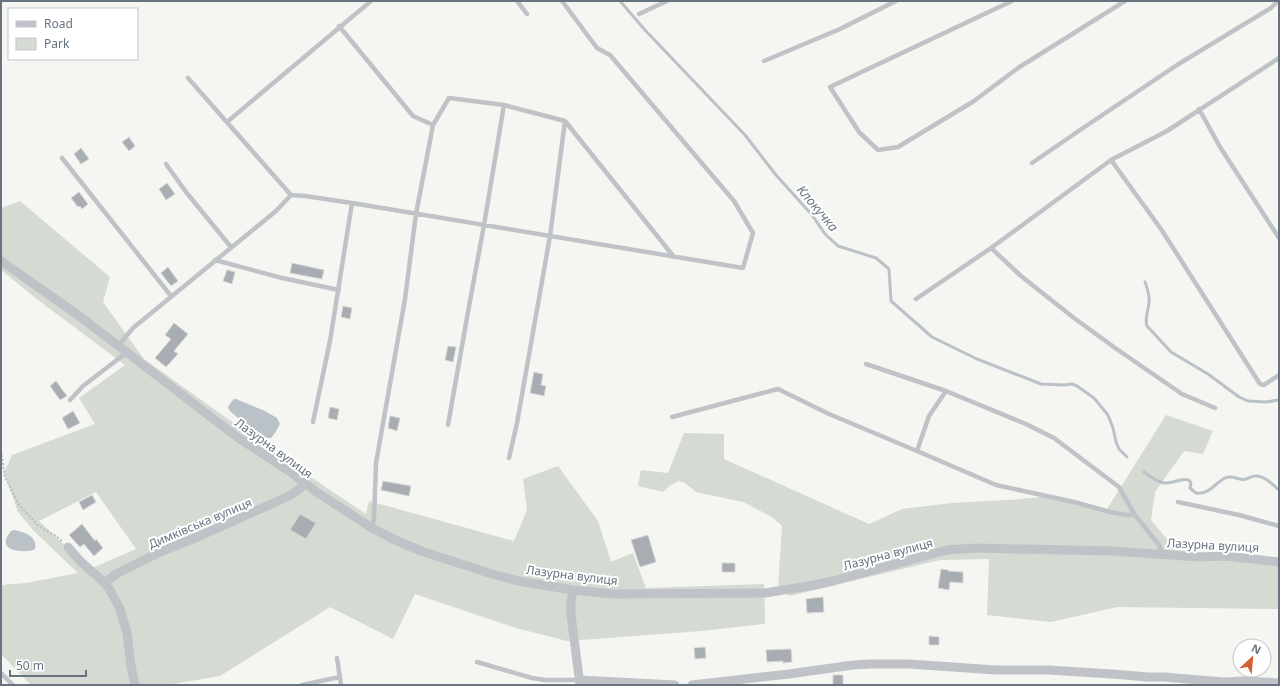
<svg xmlns="http://www.w3.org/2000/svg" width="1280" height="686" viewBox="0 0 1280 686" font-family="'Noto Sans',sans-serif">
<style>
.green{fill:#d5dad2;fill-rule:evenodd}
.water{fill:#bac2c8}
.lines{fill:none;stroke-linecap:round;stroke-linejoin:round}
.stream{stroke:#bac2c8;stroke-width:3}
.building{fill:#a7adb2;stroke:#d7d7d5}
.path{stroke:#b9bbbe;stroke-width:2;stroke-dasharray:2 2;stroke-linecap:butt}
.lane{stroke:#bfc2c6;stroke-width:4.5}
.street{stroke:#bfc2c6;stroke-width:9}
.labels{text-anchor:middle;dominant-baseline:central;stroke-width:4;stroke-linejoin:round;paint-order:stroke}
.street-label{font-size:12px;fill:#677480;stroke:#fff}
.water-label{font-size:13px;font-style:italic;fill:#63757d;stroke:#fff}
</style>
<rect width="100%" height="100%" fill="#f5f5f2"/>
<path class="green" d="M20 201 110 277 103 302 144 359 291 464 366 514 369 501 514 541 527 510 523 479 558 466 598 521 611 562 633 553 646 588 764 584 765 624 702 631 567 641 516 628 415 594 393 639 330 607 220 676 167 685H31L1 654V585L26 583 78 573 35 532 18 512 4 473 12 455 95 424 79 398 125 365 38 300 1 270V208ZM96 492 136 549 90 569 39 521Z
M1166 415 1213 431 1203 454 1184 451 1155 492 1151 520 1176 550 1279 560V609L1117 607 1051 622 987 615 989 559 940 560 790 596 778 588 782 526 772 517 743 502 696 492 685 483 679 481 669 486 663 492 638 486 641 470 668 473 684 433 724 434V459L869 524 902 509 952 503 1008 500 1054 496 1107 509Z"/>
<path class="water" d="M234 399H236L265 411 277 418 280 424 275 433 271 438H266L239 419 230 411 228 408 229 405Z
M14 530C24 532 38 536 35 549 29 553 6 552 6 543 5 538 9 534 11 531Z"/>
<g class="lines">
<path class="stream" d="M620 1 645 30 745 135 776 175 812 215 825 234 838 246 876 258 889 269 891 301 932 337 977 359 1041 384 1064 385 1072 384 1077 386 1094 398 1108 415 1113 428 1116 442 1119 449 1127 457
M1145 282C1147 288 1150 296 1149 302 1149 311 1144 317 1147 326L1171 352 1208 374 1239 397 1248 401 1266 402 1279 400
M1144 472C1150 476 1159 484 1167 483 1175 483 1180 478 1189 480L1191 483 1190 488 1196 493C1209 495 1215 483 1225 478 1231 475 1235 478 1240 479 1247 481 1250 476 1255 476 1264 475 1273 485 1279 490"/>
</g>
<path class="building" d="M129 137 135 146 129 151 122 142Z
M81 148 89 159 81 164 74 154Z
M167 183 175 194 166 200 159 189Z
M79 192 88 204 82 209 80 206 78 207 71 198Z
M292 263 324 270 322 279 290 273Z
M168 267 178 281 171 286 161 273Z
M227 270 235 272 232 284 223 281Z
M343 306 352 308 350 319 341 317Z
M174 323 188 334 174 351 178 354 166 367 155 358 171 339 165 335Z
M448 346 456 347 453 362 445 360Z
M534 372 543 374 541 385 546 386 544 396 530 393Z
M56 381 67 396 60 400 50 386Z
M330 407 339 409 337 420 328 418Z
M73 411 80 423 68 429 62 418Z
M390 416 400 418 397 431 388 428Z
M383 481 411 486 409 496 381 490Z
M92 495 96 502 83 510 79 502Z
M300 514 316 523 306 539 290 530Z
M82 524 95 541 96 539 103 548 94 556 84 544 80 547 69 535Z
M648 535 656 562 640 567 631 540Z
M722 563H735V572H722Z
M941 569 948 570V571L963 572V583L950 582 949 590 938 588Z
M823 597 824 612 807 613 806 599Z
M929 636 939 637V645H929Z
M705 647 706 658 695 659 694 648Z
M791 649 792 662 783 663V661L767 662 766 650Z
M833 675H843V685H833Z"/>
<g class="lines">
<path class="path" d="M1 451 5 477 19 505 40 527 56 536 62 541"/>
<path class="lane" d="M517 1 527 14
M1012 1 830 87 859 132 878 150 898 147 974 101 1018 68 1125 1
M639 14 667 1
M339 26 413 116 433 125
M764 61 840 29 896 1
M188 78 291 195
M1199 109 1220 147 1279 238
M227 122 371 1
M62 158 171 296
M1111 160 1161 229 1260 384 1264 385 1279 375
M1032 163 1083 128 1177 65 1271 8 1278 1
M166 164 186 192 231 247
M991 248 1021 276 1074 318 1118 350 1182 394 1215 408
M215 260 282 278 339 290
M916 299 991 248 1111 160 1167 131 1279 58
M118 346 133 328 276 211 291 195 305 196 352 203 743 268 753 233 734 201 610 55 597 48 562 1
M866 364 946 391 1026 424 1054 438 1119 487 1135 515 1159 545 1163 555
M70 400 83 386 126 353
M672 417 778 389 829 414 917 451 996 485 1074 502 1110 512 1126 515H1135
M313 422 330 341 352 203
M448 425 468 312 484 225 504 105
M917 451 929 416 946 391
M509 458 517 423 550 236 565 121
M1178 502 1239 515 1279 526
M372 528 374 518 376 463 405 299 416 214 433 125 449 98 504 105 565 121 674 257
M337 658 341 685
M477 662 532 678 545 680H579
M1 673 13 685
M302 685 340 677"/>
<path class="street" d="M1 261 82 318 237 437 292 473 315 491 372 528 393 539 421 551 489 573 518 581 573 590 613 594 765 593 809 586 833 581 947 550 976 548 1113 551 1199 557 1226 556 1279 562
M68 547 81 562 105 583 110 590 120 609 127 633 131 666 135 685
M105 583 116 574 158 553 202 535 289 496 298 490 304 484
M573 590 571 603V615L580 685
M579 680 675 685
M692 685 789 674 853 665 870 664H909L996 670H1048L1112 674 1148 677H1164L1223 682 1244 681 1279 683"/>
</g>
<g class="labels">
<g class="street-label">
<text transform="translate(274 448) rotate(36)">Лазурна вулиця</text>
<text transform="translate(200 523) rotate(-23)">Димківська вулиця</text>
<text transform="translate(1213 545) rotate(3)">Лазурна вулиця</text>
<text transform="translate(888 554) rotate(-15)">Лазурна вулиця</text>
<text transform="translate(572 575) rotate(7)">Лазурна вулиця</text>
</g>
<g class="water-label">
<text transform="translate(818 208) rotate(50)">Клокучка</text>
</g>
</g>
<rect width="1280" height="686" fill="none" stroke="#677480" stroke-width="4"/>
<rect x="8" y="8" width="130" height="52" fill="#ffffff" stroke="#c2c7cc"/>
<rect x="16" y="21" width="20" height="6" fill="#bfc2c6" stroke="#c2c7cc"/>
<text x="44" y="28" font-size="12" fill="#677480">Road</text>
<rect x="16" y="38" width="20" height="12" fill="#d5dad2" stroke="#c2c7cc"/>
<text x="44" y="48" font-size="12" fill="#677480">Park</text>
<g transform="translate(1252 658) rotate(26)"><circle r="19" fill="#ffffff" stroke="#c2c7cc"/>
<path d="M0-3L7 15L0 10L-7 15Z" fill="#d26036"/>
<text y="-6" font-size="11" font-weight="bold" text-anchor="middle" fill="#677480">N</text>
</g>
<path d="M10 670v6h76v-6" fill="none" stroke="#677480" stroke-width="2"/>
<text x="16" y="670" font-size="12" fill="#677480" stroke="#ffffff" stroke-width="3" paint-order="stroke">50 m</text>
</svg>
